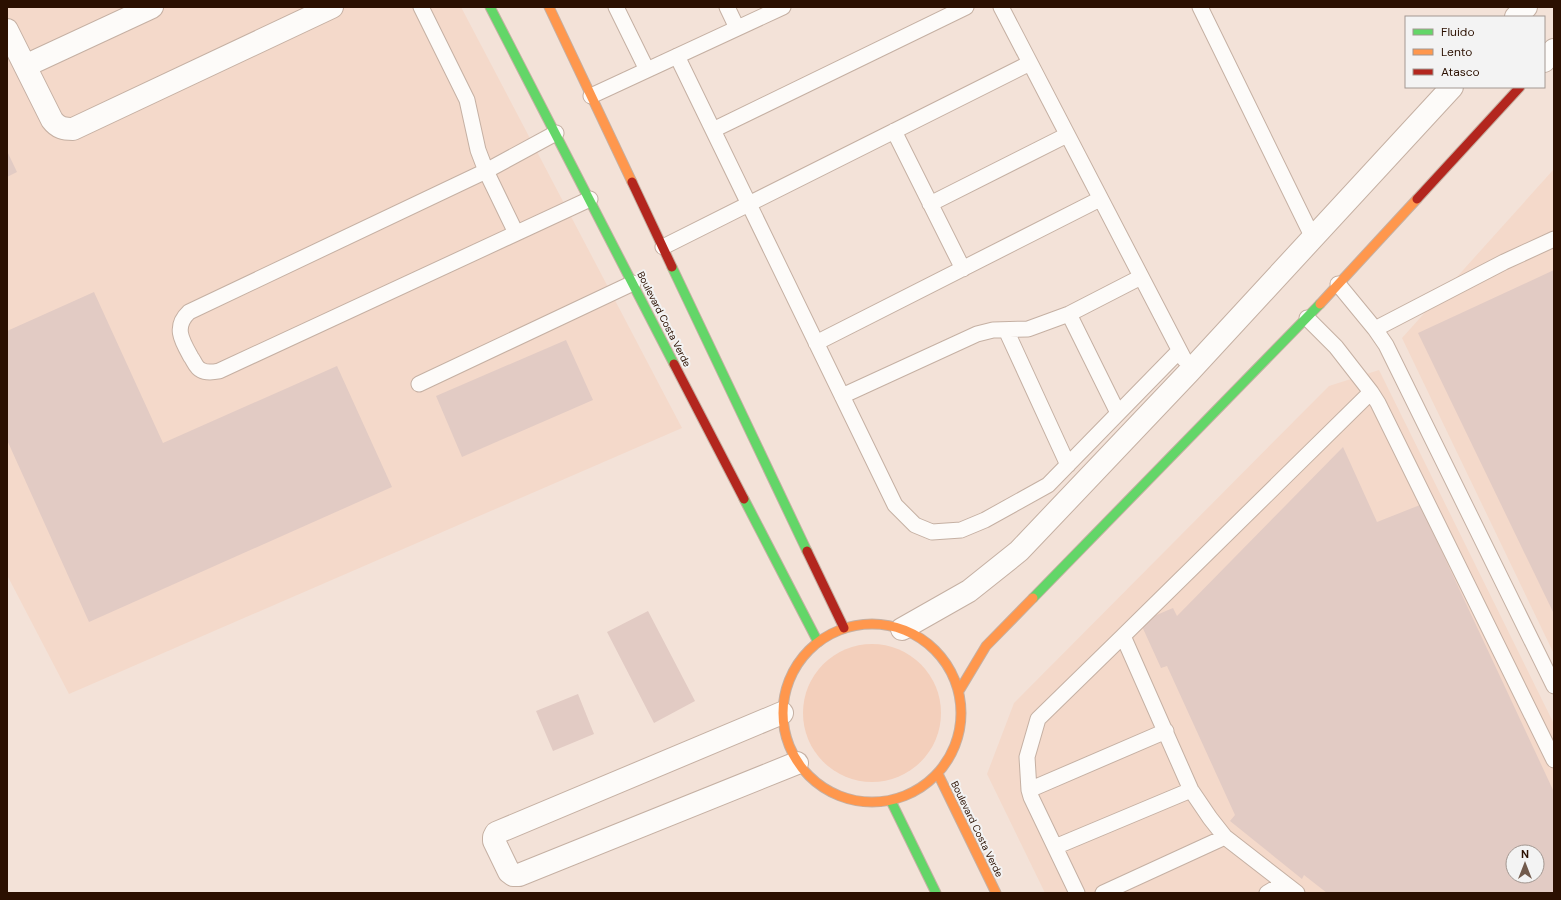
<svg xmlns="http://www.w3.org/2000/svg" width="1561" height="900" viewBox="0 0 1561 900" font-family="'DM Sans',sans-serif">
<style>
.built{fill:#f4d9ca;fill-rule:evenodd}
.green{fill:#f3cfbb}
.building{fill:#e2cbc4;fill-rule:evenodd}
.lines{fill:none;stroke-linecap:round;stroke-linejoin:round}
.lane-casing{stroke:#c5b0a3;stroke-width:17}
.street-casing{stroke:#c5b0a3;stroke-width:24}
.fast-casing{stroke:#c5b0a3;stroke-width:11}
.slow-casing{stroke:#c5b0a3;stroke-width:11}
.jam-casing{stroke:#c5b0a3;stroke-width:11}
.lane{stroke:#fdfbf9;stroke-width:15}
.street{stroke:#fdfbf9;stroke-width:22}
.fast{stroke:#63d668;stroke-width:9}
.slow{stroke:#ff974d;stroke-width:9}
.jam{stroke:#b3261e;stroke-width:9}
.labels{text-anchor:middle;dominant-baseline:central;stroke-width:4;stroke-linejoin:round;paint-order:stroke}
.street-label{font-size:10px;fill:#2b1001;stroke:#f3f3f3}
</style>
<rect width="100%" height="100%" fill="#f3e2d8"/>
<path class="built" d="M7 7H461L682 428 69 694 7 575Z
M1554 169V654L1402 338Z
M1379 370 1554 724V893H1045L987 774 1014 703 1329 386ZM1513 852H1537V876H1513Z"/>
<path class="green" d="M803 713a69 69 0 1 1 138 0a69 69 0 1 1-138 0Z"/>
<path class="building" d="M7 151 17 172 7 177Z
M1554 270V614L1418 333Z
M94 292 163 443 337 366 392 487 89 622 7 440V331Z
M566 340 593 400 462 457 436 396Z
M1343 447 1377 522 1420 505 1554 792V893H1327L1304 875 1302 879 1230 821 1235 815 1167 666 1161 668 1140 622 1173 608 1177 616ZM1513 852H1537V876H1513Z
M648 611 695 701 654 723 607 632Z
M578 694 594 734 553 751 536 711Z"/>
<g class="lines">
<g class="lane-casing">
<path id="lane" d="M421 7 467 100 478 150 486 171 516 233
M616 7 647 70
M727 7 737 28
M1001 7 1184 359
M1200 7 1313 238
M677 56 895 505 915 525 932 532 961 530 985 520 1048 485 1179 351
M591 96 783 7
M713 130 966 7
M894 131 963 269
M556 133 486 171 189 312C173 327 182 341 191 357 194 361 196 368 201 370 206 373 214 372 219 371L590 199
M930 204 1067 135
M663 247 1030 63
M1338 284 1375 329 1386 345 1554 686
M1069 314 1118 413
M1375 329 1504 262 1554 239
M1006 330 1068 465
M816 343 1100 199
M419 384 633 283
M1371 392 1378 403 1554 760
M842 396 977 334 993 330 1028 329 1069 314 1141 277
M1029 790 1166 731
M1055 847 1191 790
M1077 893 1031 797 1029 790 1027 757 1038 719 1123 636
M1103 893 1225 837
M1267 893 1284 883
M1297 893 1225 837 1210 818 1191 790 1123 636 1371 392 1336 347 1307 318"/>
</g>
<g class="street-casing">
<path id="street" d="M1516 17 1526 7
M7 30 52 120C58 128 64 129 73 129L332 7
M1544 61 1554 50
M25 66 152 7
M902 629 969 591 1019 551 1190 371 1452 87
M782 713 496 833 494 837V841L509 872 513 875H519L797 763"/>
</g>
<g class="fast-casing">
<path id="fast" d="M490 7 674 364
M672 267 807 551
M744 499 818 642
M1033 598 1320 304
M891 801 936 893"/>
</g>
<g class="slow-casing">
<path id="slow" d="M549 7 632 182
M1320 304 1417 199
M783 713a89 89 0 1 1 178 0a89 89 0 1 1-178 0Z
M959 691 986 646 1033 598
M938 774 996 893"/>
</g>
<g class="jam-casing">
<path id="jam" d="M632 182 672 267
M1417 199 1520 87
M674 364 744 499
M807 551 844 628"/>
</g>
<use href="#lane" class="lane"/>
<use href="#street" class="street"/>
<use href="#fast" class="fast"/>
<use href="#slow" class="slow"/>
<use href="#jam" class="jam"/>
</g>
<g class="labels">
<g class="street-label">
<text transform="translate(664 319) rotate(63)">Boulevard Costa Verde</text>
<text transform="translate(977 829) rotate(64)">Boulevard Costa Verde</text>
</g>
</g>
<rect width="1561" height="900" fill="none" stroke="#2b1001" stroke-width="16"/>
<rect x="1405" y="16" width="140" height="72" fill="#f3f3f3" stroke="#a39892"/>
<rect x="1413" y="29" width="20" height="6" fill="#63d668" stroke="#a39892"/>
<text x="1441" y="36" font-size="12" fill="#2b1001">Fluido</text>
<rect x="1413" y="49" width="20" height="6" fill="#ff974d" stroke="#a39892"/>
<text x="1441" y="56" font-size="12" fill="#2b1001">Lento</text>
<rect x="1413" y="69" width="20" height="6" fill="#b3261e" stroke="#a39892"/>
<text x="1441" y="76" font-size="12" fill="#2b1001">Atasco</text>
<g transform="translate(1525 864)"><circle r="19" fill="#f3f3f3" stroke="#a39892"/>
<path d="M0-3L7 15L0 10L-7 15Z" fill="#715a4c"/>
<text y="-6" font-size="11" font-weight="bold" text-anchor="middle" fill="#2b1001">N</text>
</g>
</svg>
